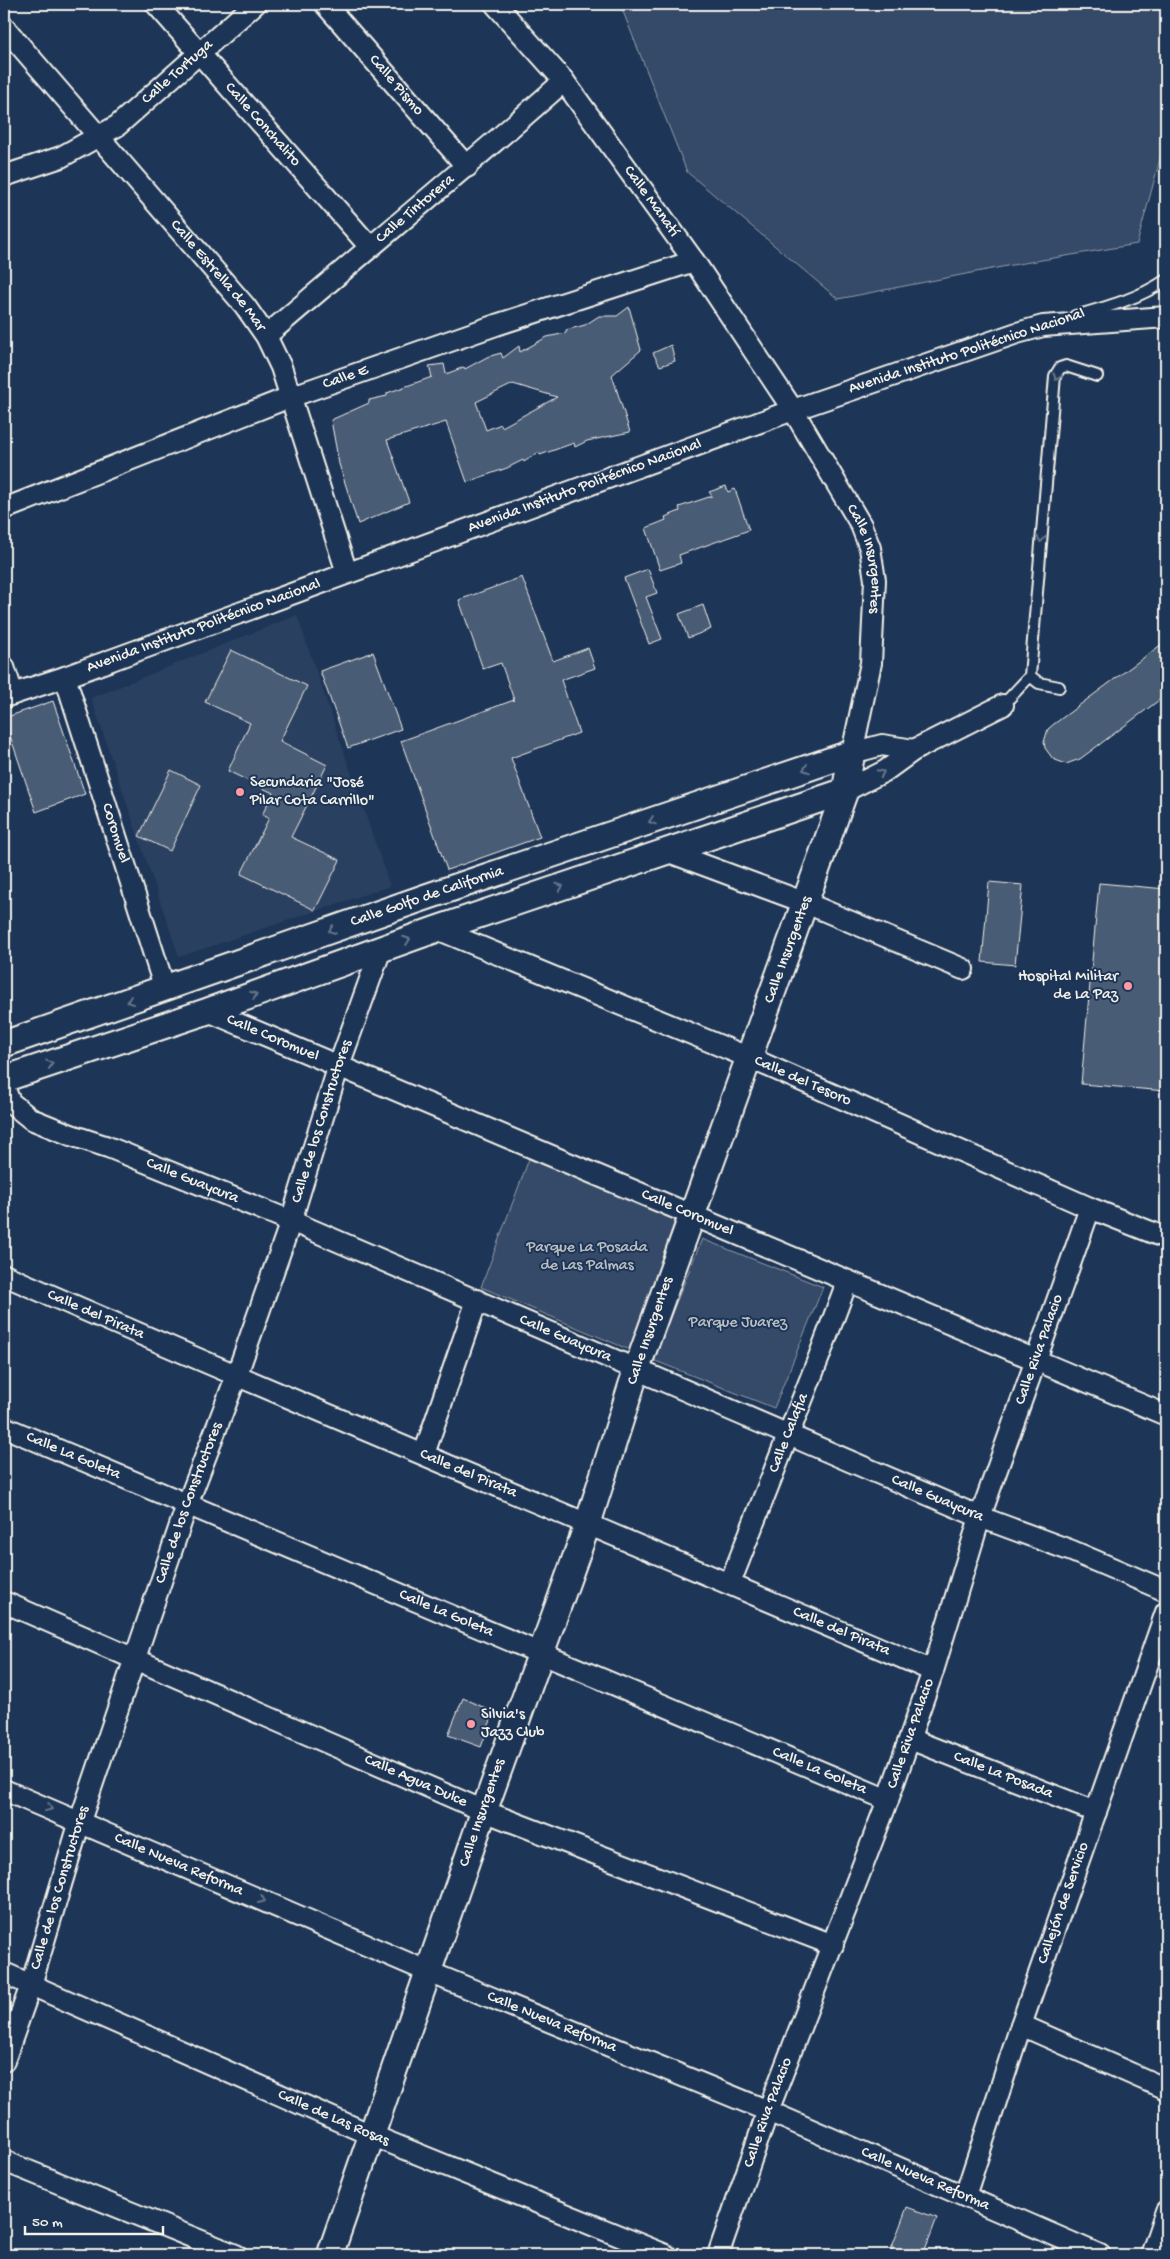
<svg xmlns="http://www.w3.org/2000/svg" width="1170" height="2259" viewBox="0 0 1170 2259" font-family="'Gochi Hand',sans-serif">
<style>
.built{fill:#2a4060}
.green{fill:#354a67;stroke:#949ea8}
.building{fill:#485b74;stroke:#f4f1e8;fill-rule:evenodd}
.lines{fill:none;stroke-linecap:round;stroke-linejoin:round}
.service-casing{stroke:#f4f1e8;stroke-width:14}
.minor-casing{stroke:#f4f1e8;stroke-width:24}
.tertiary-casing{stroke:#f4f1e8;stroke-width:29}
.service{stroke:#1d3557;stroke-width:10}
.minor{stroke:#1d3557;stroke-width:20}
.tertiary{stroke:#1d3557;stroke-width:25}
.oneway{stroke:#68778a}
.poi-dot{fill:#ff9aa2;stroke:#1d3557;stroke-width:2}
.labels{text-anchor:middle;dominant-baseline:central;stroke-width:4;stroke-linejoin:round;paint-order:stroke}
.street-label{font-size:16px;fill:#f4f1e8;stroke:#1d3557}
.poi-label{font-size:16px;fill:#f4f1e8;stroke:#1d3557;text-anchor:start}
.park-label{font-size:16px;fill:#bbbfc1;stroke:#1d3557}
</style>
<rect width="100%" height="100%" fill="#1d3557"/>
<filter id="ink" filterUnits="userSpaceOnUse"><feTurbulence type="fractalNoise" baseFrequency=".02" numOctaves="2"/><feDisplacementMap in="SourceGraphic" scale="10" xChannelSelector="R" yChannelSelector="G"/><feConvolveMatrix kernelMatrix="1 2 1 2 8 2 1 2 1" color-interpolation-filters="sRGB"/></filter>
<g filter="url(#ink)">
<path class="built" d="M297 615 390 886 179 957 91 698Z"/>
<path class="green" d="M620 4H1166V137L1137 244 1012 265 838 299 687 172Z
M529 1159 676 1218 630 1350 481 1287Z
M702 1239 823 1287 774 1408 653 1360Z"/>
<path class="building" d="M629 307 641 350 612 375 630 432 587 441 575 447 574 443 540 455 539 452 524 462 523 460 507 468 467 482 446 422 387 440 409 502 358 524 339 464 331 420 369 403V400L387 396V393L432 377 429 366 444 364 446 374 464 367 465 369 487 357 501 353 503 358 519 346 520 352 547 337 566 333V330L585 325 599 316H617ZM513 384 557 397 502 427 501 424 486 430 476 402Z
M671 345 675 361 660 366 653 353Z
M726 486 728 492 735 489 749 530 679 555 681 563 660 570 646 528 666 520 665 517 680 511 679 507 712 496 709 492Z
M648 569 657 593 646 597 662 639 649 644 624 578Z
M522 577 553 661 588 648 595 668 561 680 579 733 511 758 540 837 447 870 401 741 514 700 501 663 483 669 459 600Z
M703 605 711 629 688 638 679 614Z
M1166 641V695L1080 759 1066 764 1053 759 1045 748 1044 742 1048 729 1054 724Z
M231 650 307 686 280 741 327 765 291 837 340 860 315 910 241 874 269 818 262 815 273 793 228 771 250 723 205 702Z
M373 652 401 729 348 748 320 671Z
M53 701 85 794 36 812 4 718Z
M171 770 201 785 170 851 139 836Z
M989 882 1023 885 1015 965 982 962Z
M1099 883 1166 889V1091L1081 1084Z
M463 1698 494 1712 481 1747 448 1735Z
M907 2207 937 2218 923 2255H889Z"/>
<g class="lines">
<g class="service-casing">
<path id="service" d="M1075 316C1107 307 1138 299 1166 280
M1030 676 1039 683 1059 687
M1003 705 1030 676 1055 376 1060 368 1066 366 1097 376"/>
</g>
<g class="minor-casing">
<g id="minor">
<path id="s1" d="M156 4 370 247"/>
<path id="s2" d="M325 4 467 167"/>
<path id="s3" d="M495 4 564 81 694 261 793 410 861 525 870 548 875 580 871 663 852 753 882 745 914 750"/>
<path id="s4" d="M4 27 245 306 266 336 281 367 347 573"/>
<path id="s5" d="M4 176 61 157 117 126 255 4"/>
<path id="s6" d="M266 336C365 251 466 168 564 81"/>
<path id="s7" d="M4 509 290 397 496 325 694 261"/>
<path d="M4 667 13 694"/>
<path id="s8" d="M65 677 165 989"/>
<path id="s9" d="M4 697 65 677 793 410 1017 333 1043 326 1166 317"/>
<path d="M845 791 885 771 914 750 1003 705"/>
<path d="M666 851 806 903 963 969"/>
<path id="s10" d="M437 929 750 1058 1090 1208 1166 1238"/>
<path id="s11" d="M208 1011 1166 1415"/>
<path id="s12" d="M4 1087 10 1102 31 1119 71 1135 108 1147 291 1221 980 1517 1072 1551 1166 1591"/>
<path id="s13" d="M4 1275C312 1410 624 1538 933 1671"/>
<path id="s14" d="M4 1427 888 1800"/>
<path d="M424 1454 477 1300"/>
<path id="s15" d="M730 1583 819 1357 847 1282"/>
<path id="s16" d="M4 1602 484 1811 833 1945"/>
<path id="s17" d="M910 1739 1096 1812"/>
<path id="s18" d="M4 1790 429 1972 768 2111 1100 2255"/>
<path id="s19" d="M4 1973 371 2135 666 2255"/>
<path d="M1021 2025 1166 2089"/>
<path id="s20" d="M4 2061 31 1985 80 1821 135 1658 187 1505 236 1377 291 1221 338 1068 381 949"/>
<path d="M4 2161 236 2255"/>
<path id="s21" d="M965 2196 1021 2025 1166 1612"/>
<path id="s22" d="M718 2255 768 2111 888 1800 933 1671 980 1517 1090 1208"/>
<path d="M1151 2255 1166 2211"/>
</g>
</g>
<g class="tertiary-casing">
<g id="tertiary">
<path id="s23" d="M4 1044 426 897 852 753 845 791 637 1368 588 1523 484 1811 330 2255"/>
<path d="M4 1079 208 1011 437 929 845 791"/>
</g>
</g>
<use href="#service" class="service"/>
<use href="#minor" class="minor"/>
<use href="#tertiary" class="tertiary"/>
</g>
<defs><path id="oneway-chevron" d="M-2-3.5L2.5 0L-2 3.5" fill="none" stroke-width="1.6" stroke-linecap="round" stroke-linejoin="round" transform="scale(1.25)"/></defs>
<g class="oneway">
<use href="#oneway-chevron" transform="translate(1057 377) rotate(107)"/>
<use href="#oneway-chevron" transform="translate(1041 539) rotate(95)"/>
<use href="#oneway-chevron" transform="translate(806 769) rotate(161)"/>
<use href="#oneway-chevron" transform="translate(881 773) rotate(-27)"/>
<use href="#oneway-chevron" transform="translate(652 821) rotate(161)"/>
<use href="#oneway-chevron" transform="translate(560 887) rotate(-19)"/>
<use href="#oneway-chevron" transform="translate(332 930) rotate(161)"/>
<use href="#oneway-chevron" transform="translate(407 940) rotate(-20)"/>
<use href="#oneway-chevron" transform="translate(254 995) rotate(-20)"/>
<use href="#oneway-chevron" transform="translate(130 1001) rotate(161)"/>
<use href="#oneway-chevron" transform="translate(50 1064) rotate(-18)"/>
<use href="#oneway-chevron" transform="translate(49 1808) rotate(22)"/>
<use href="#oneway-chevron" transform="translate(262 1900) rotate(23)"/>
</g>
</g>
<g class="poi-dot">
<circle cx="240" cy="792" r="5"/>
<circle cx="1128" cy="986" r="5"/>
<circle cx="471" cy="1724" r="5"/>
</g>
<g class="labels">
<g class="street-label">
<text stroke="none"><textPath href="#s5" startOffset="205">Calle Tortuga</textPath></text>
<text stroke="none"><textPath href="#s2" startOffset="108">Calle Pismo</textPath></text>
<text stroke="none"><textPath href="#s1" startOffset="161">Calle Conchalito</textPath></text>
<text stroke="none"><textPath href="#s3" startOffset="252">Calle Manatí</textPath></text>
<text stroke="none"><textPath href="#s6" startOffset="196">Calle Tintorera</textPath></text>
<text stroke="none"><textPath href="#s4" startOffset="328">Calle Estrella de Mar</textPath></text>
<text transform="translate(967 352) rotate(-18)">Avenida Instituto Politécnico Nacional</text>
<text stroke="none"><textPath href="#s7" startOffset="366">Calle E</textPath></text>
<text stroke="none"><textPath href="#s9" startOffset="618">Avenida Instituto Politécnico Nacional</textPath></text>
<text stroke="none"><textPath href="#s3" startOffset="672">Calle Insurgentes</textPath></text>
<text stroke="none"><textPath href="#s9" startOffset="212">Avenida Instituto Politécnico Nacional</textPath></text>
<text stroke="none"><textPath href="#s8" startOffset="164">Coromuel</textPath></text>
<text stroke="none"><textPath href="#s23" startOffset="448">Calle Golfo de California</textPath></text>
<text transform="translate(789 950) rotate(-70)">Calle Insurgentes</text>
<text stroke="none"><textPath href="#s11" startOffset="70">Calle Coromuel</textPath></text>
<text stroke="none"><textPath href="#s10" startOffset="396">Calle del Tesoro</textPath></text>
<text stroke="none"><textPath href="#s20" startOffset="992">Calle de los Constructores</textPath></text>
<text stroke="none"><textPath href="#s12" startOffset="216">Calle Guaycura</textPath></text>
<text stroke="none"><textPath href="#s11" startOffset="520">Calle Coromuel</textPath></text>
<text stroke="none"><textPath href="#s13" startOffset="100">Calle del Pirata</textPath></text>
<text transform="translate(651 1331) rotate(-71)">Calle Insurgentes</text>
<text stroke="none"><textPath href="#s12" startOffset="621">Calle Guaycura</textPath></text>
<text stroke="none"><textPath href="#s22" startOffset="961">Calle Riva Palacio</textPath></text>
<text stroke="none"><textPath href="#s15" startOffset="161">Calle Calafia</textPath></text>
<text stroke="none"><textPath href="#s14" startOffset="75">Calle La Goleta</textPath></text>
<text stroke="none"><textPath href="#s13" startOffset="505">Calle del Pirata</textPath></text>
<text stroke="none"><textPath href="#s12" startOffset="1026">Calle Guaycura</textPath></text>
<text stroke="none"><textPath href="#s20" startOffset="588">Calle de los Constructores</textPath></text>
<text stroke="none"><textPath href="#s14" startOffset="480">Calle La Goleta</textPath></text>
<text stroke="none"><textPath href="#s13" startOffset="910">Calle del Pirata</textPath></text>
<text stroke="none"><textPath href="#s22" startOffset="556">Calle Riva Palacio</textPath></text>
<text stroke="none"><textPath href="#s14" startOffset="885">Calle La Goleta</textPath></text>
<text stroke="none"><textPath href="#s17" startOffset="100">Calle La Posada</textPath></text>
<text stroke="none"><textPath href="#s16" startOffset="449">Calle Agua Dulce</textPath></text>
<text transform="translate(483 1813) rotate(-71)">Calle Insurgentes</text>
<text stroke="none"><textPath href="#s18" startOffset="190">Calle Nueva Reforma</textPath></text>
<text stroke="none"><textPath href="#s20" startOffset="182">Calle de los Constructores</textPath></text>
<text stroke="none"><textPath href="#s21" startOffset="309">Callejón de Servicio</textPath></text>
<text stroke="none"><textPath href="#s18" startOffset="595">Calle Nueva Reforma</textPath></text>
<text stroke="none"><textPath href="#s22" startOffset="151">Calle Riva Palacio</textPath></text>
<text stroke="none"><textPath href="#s19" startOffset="360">Calle de Las Rosas</textPath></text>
<text stroke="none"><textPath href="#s18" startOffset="1000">Calle Nueva Reforma</textPath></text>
</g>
<g class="poi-label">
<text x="250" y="783">Secundaria "José<tspan x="250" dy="18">Pilar Cota Carrillo"</tspan></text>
<text x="1118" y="977" text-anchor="end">Hospital Militar<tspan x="1118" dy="18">de La Paz</tspan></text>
<text x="481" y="1715">Silvia's<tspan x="481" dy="18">Jazz Club</tspan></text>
</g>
<g class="park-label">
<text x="587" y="1248">Parque La Posada<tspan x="587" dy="18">de Las Palmas</tspan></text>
<text x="738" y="1323">Parque Juarez</text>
</g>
</g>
<rect width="1170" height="2259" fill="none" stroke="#1d3557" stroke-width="20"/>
<rect x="10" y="10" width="1150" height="2239" fill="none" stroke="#f4f1e8" stroke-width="2" filter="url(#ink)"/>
<path d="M25 2226v8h138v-8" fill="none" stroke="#f4f1e8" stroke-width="2.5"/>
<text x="32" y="2226" font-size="15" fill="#f4f1e8" stroke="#1d3557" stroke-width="4" paint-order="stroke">50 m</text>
</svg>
